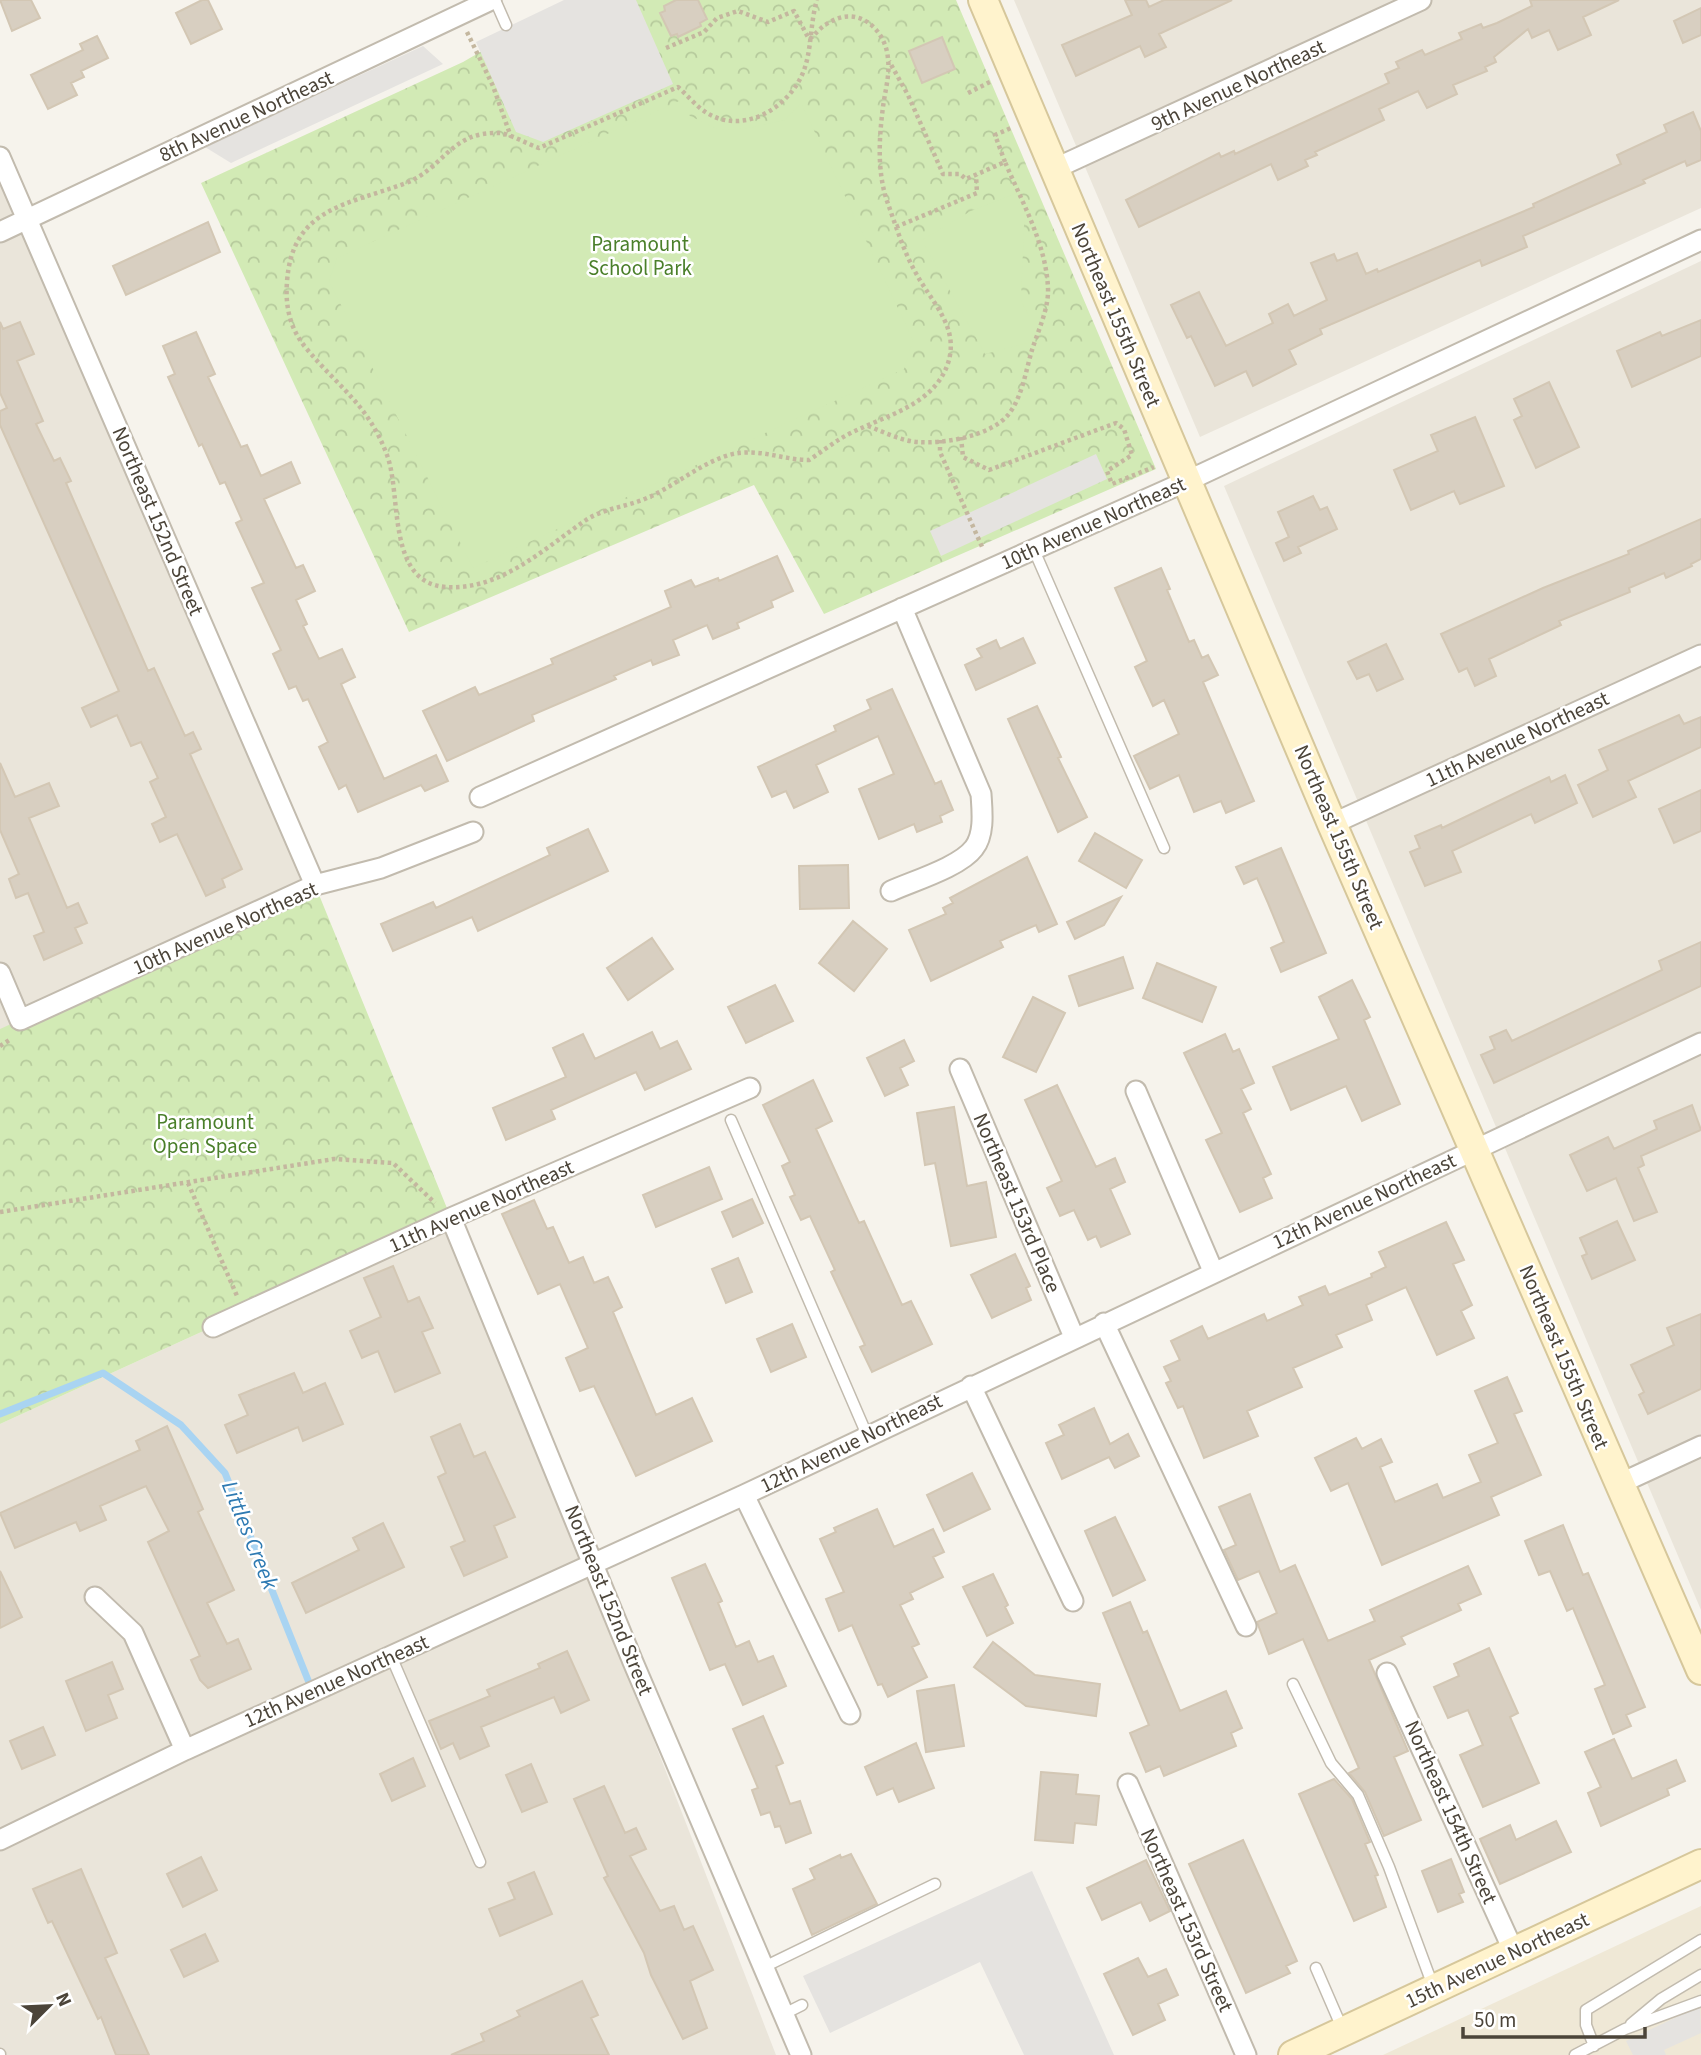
<svg xmlns="http://www.w3.org/2000/svg" width="1701" height="2055" viewBox="0 0 1701 2055" font-family="'Source Sans 3',sans-serif">
<style>
.residential{fill:#eae5da}
.education{fill:#efe8d6}
.forest{fill:url(#forest-crowns)}
.garden{fill:#d2eab5}
.parking{fill:#e5e3e0}
.lines{fill:none;stroke-linecap:round;stroke-linejoin:round}
.stream{stroke:#a9d4f2;stroke-width:7}
.building{fill:#d8cfc1;stroke:#d3c7b4;stroke-width:2}
.lane-casing{stroke:#c2bbae;stroke-width:13}
.street-casing{stroke:#c2bbae;stroke-width:23}
.secondary-casing{stroke:#d6c79b;stroke-width:32}
.path{stroke:#c4b79f;stroke-width:4.5;stroke-dasharray:3.5 3.5;stroke-linecap:butt}
.lane{stroke:#fff;stroke-width:10}
.street{stroke:#fff;stroke-width:19}
.secondary{stroke:#fff3cd;stroke-width:28}
.labels{text-anchor:middle;dominant-baseline:central;stroke-width:5;stroke-linejoin:round;paint-order:stroke}
.street-label{font-size:21px;fill:#4b4439;stroke:#fff}
.park-label{font-size:21px;fill:#4a7f2a;stroke:#fff}
.water-label{font-size:23px;font-style:italic;fill:#2e7ab2;stroke:#fff}
</style>
<defs>
<pattern id="forest-crowns" width="20" height="18" patternUnits="userSpaceOnUse" patternTransform="scale(1.75)"><rect width="20" height="18" fill="#d2eab5"/><path d="M2 6a3 3 0 1 1 6 0M12 15a3 3 0 1 1 6 0" fill="none" stroke="#b6ca9c"/></pattern>
</defs>
<rect width="100%" height="100%" fill="#f6f3ec"/>
<path class="residential" d="M1014 0H1701V208L1200 437Z
M0 160 315 885 0 1032Z
M1701 261V1610L1224 486Z
M451 1218 776 2055H0V1424Z"/>
<path class="education" d="M1701 1906V2055H1383Z"/>
<path class="forest" d="M570 0H956L1156 469 824 614 754 485 409 632 201 183 463 62Z
M315 885 451 1218 0 1424V1029Z"/>
<path class="garden" d="M679 101 690 116 720 130 749 128 785 120 801 103 913 340 904 369 473 568 329 281 337 258Z
M1017 193 1025 200 1021 301 1029 316H1037L1031 342 985 354 922 240 971 211Z"/>
<path class="parking" d="M564 0H636L673 84 543 142 516 132 476 42Z
M423 46 443 64 231 163 205 147Z
M1096 454 1107 479 941 556 930 531Z
M1032 1871 1114 2055H1024L980 1962 830 2033 803 1976Z
M1700 2006 1701 2033 1664 2050 1666 2055H1633L1626 2041Z"/>
<g class="lines">
<path class="stream" d="M0 1414 103 1373 181 1425 225 1473 312 1690"/>
</g>
<path class="building" d="M0 0H31L40 18 12 31Z
M202 0H208L222 29 191 44 176 13Z
M676 0H698L707 19 700 23 701 26 678 37 677 34 671 36 660 13 665 11 664 6Z
M1125 0H1146L1149 7 1164 0H1232L1159 34 1166 47 1145 57 1140 46 1076 76 1062 45 1132 15Z
M1530 0H1619L1583 17 1591 35 1558 50 1549 30 1532 38 1528 29 1494 57 1496 62 1485 67 1487 71 1453 85 1457 94 1427 108 1418 91 1379 109 1384 120 1315 152 1317 155 1305 160 1308 166 1278 180 1271 164 1139 227 1126 200 1219 153 1221 157 1234 151 1235 154 1389 83 1385 74 1399 68 1396 62 1422 50 1425 55 1462 39 1459 33 1481 24 1483 28 1497 23 1532 6Z
M1701 8V35L1683 43 1674 21Z
M97 36 108 58 81 71 84 77 71 83 77 95 48 109 31 75 83 50 80 44Z
M942 37 955 69 922 83 909 51Z
M1693 112 1701 131V160L1687 166 1685 161 1643 180 1645 183 1523 236 1527 247 1482 266 1480 260 1320 329 1322 334 1289 350 1296 364 1253 386 1246 371 1215 386 1191 336 1187 338 1171 305 1199 292 1226 346 1273 323 1269 314 1288 304 1294 316 1327 300 1311 263 1334 254 1337 261 1357 253 1366 274 1377 269 1378 272 1534 207 1533 204 1621 164 1617 155 1667 132 1664 125Z
M208 222 220 252 126 295 113 266Z
M1701 320V356L1632 387 1617 351 1660 332 1662 336Z
M0 322 3 329 20 322 34 354 17 361 43 421 36 424 54 461 60 458 71 481 66 483 148 671 154 668 185 736 193 732 201 749 190 754 242 869 222 879 225 887 206 896 177 834 160 842 152 824 166 817 150 782 158 778 141 742 131 746 117 715 91 727 82 708 119 691 0 425V411L7 408 0 393Z
M196 332 215 374 208 377 241 447 247 445 261 476 291 462 300 483 264 499 296 568 303 565 315 591 296 600 307 624 303 626 319 659 342 649 355 677 341 684 384 779 436 755 448 781 425 791 421 785 358 812 346 785 339 789 319 747 328 742 308 699 303 701 296 686 289 689 273 654 281 650 252 588 264 583 236 523 242 520 225 482 220 484 202 444 199 446 168 377 175 374 163 346Z
M1549 382 1579 447 1536 468 1514 420 1522 416 1514 399Z
M1475 417 1504 486 1460 504 1454 491 1411 510 1394 470 1438 451 1431 435Z
M1313 496 1320 510 1327 507 1337 529 1298 547 1301 553 1284 561 1276 543 1289 537 1278 512Z
M1701 519V559L1691 564 1692 566 1666 578 1664 573 1629 588 1630 592 1559 621 1561 625 1489 659 1496 676 1475 686 1467 668 1459 672 1441 634 1543 588 1629 554 1628 551Z
M777 556 793 591 771 601 773 607 737 623 739 628 713 639 707 625 673 640 679 655 653 665 651 660 614 676 616 679 532 715 534 721 447 761 423 711 475 687 479 695 553 664 551 659 671 607 665 591 691 580 695 587 718 578 719 581Z
M1161 568 1170 589 1167 590 1189 642 1194 640 1202 658 1208 655 1218 675 1203 682 1254 801 1226 813 1221 801 1194 812 1179 775 1150 789 1134 756 1179 734 1164 700 1153 706 1135 667 1147 661 1115 588Z
M1023 638 1035 663 976 690 965 665 982 657 977 649 996 640 1000 649Z
M1386 644 1403 679 1377 691 1369 674 1357 679 1348 662Z
M892 689 935 784 941 781 953 810 940 816 942 822 917 832 914 824 879 839 859 789 894 774 878 736 816 765 828 792 794 808 786 791 772 797 758 767 836 731 834 726 871 709 867 700Z
M1037 706 1061 757 1058 758 1087 817 1058 832 1008 719Z
M1679 715 1684 724 1701 717V747L1628 781 1636 797 1593 817 1578 785 1608 770 1599 750Z
M0 763 15 797 49 783 59 806 29 818 67 908 78 903 87 923 75 928 82 943 44 960 34 936 44 932 28 893 16 898 9 879 19 874 0 830Z
M1565 775 1577 803 1535 823 1531 814 1452 851 1461 872 1425 886 1410 852 1420 848 1415 836 1441 825 1442 828 1549 777 1551 782Z
M1701 790V831L1674 843 1659 809Z
M588 829 608 871 478 931 472 917 393 951 381 924 433 902 436 908 550 855 547 848Z
M1095 833 1142 860 1126 888 1079 861Z
M1281 848 1326 953 1281 972 1271 948 1284 942 1268 903 1257 878 1244 884 1236 867Z
M1027 857 1057 924 1039 932 1036 925 1000 941 1003 947 931 981 909 930 946 914 943 908 953 903 950 898Z
M848 865 849 908 800 909 799 866Z
M1121 897 1104 925 1075 939 1067 922Z
M853 921 887 949 854 991 819 963Z
M652 938 673 969 628 1000 607 968Z
M1701 942V986L1494 1083 1481 1055 1495 1049 1490 1037 1506 1030 1512 1041 1662 970 1659 961Z
M1123 957 1133 988 1079 1006 1069 976Z
M1157 963 1216 987 1202 1022 1143 998Z
M1352 980 1370 1017 1364 1020 1400 1104 1362 1121 1346 1086 1291 1110 1273 1067 1339 1039 1319 997Z
M775 985 793 1021 746 1043 728 1007Z
M1033 997 1065 1013 1036 1072 1003 1057Z
M652 1032 660 1049 677 1041 691 1069 645 1090 636 1072 551 1110 555 1119 506 1140 493 1108 566 1077 553 1048 583 1034 595 1059Z
M1225 1034 1233 1052 1239 1049 1254 1083 1241 1089 1251 1109 1243 1113 1271 1174 1263 1178 1272 1198 1240 1212 1206 1140 1222 1133 1184 1053Z
M904 1040 914 1061 900 1068 908 1085 885 1096 867 1058Z
M813 1080 832 1121 816 1129 859 1223 864 1221 902 1305 911 1301 932 1344 872 1372 860 1347 865 1345 831 1272 835 1270 810 1216 801 1220 790 1197 795 1195 782 1166 790 1162 763 1105Z
M1057 1085 1096 1167 1115 1158 1125 1182 1110 1189 1130 1234 1101 1247 1096 1236 1088 1240 1074 1210 1060 1216 1047 1188 1062 1181 1025 1100Z
M1692 1105 1701 1130 1641 1156 1644 1165 1638 1168 1657 1212 1634 1221 1616 1178 1587 1191 1570 1155 1608 1137 1614 1149 1657 1129 1654 1121Z
M954 1107 967 1186 986 1182 996 1237 951 1246 935 1163 925 1165 917 1113Z
M709 1167 722 1199 656 1227 643 1195Z
M752 1199 763 1223 733 1237 722 1212Z
M534 1200 547 1229 553 1227 569 1263 583 1257 594 1283 608 1277 622 1307 613 1312 656 1415 692 1398 712 1441 636 1476 594 1386 580 1391 566 1358 588 1348 560 1284 538 1294 502 1214Z
M1617 1221 1635 1260 1592 1279 1582 1256 1587 1254 1580 1238Z
M1446 1222 1464 1260 1453 1264 1472 1305 1461 1311 1474 1338 1437 1355 1406 1287 1366 1305 1372 1320 1336 1335 1342 1347 1293 1368 1302 1387 1247 1411 1258 1436 1204 1458 1183 1406 1178 1408 1166 1383 1171 1381 1164 1367 1180 1360 1171 1341 1202 1326 1208 1339 1264 1314 1267 1321 1303 1305 1299 1297 1325 1286 1329 1295 1372 1277 1371 1274 1386 1267 1379 1252Z
M1015 1254 1030 1286 1026 1288 1031 1300 992 1318 971 1275Z
M738 1258 752 1292 726 1303 712 1269Z
M393 1266 408 1302 419 1297 433 1328 422 1332 440 1373 395 1392 378 1351 362 1358 350 1331 381 1317 364 1278Z
M1701 1314V1389L1648 1414 1639 1395 1644 1392 1631 1365 1674 1345 1667 1328Z
M792 1324 806 1357 771 1372 757 1339Z
M294 1373 303 1393 325 1383 343 1424 303 1441 298 1427 237 1453 225 1425 248 1415 239 1395Z
M1507 1377 1522 1411 1514 1414 1541 1475 1491 1497 1499 1515 1382 1565 1348 1483 1331 1491 1315 1458 1356 1438 1362 1449 1381 1439 1392 1462 1380 1467 1395 1502 1437 1484 1443 1498 1481 1482 1469 1455 1498 1443 1475 1391Z
M1094 1408 1110 1444 1128 1434 1139 1456 1115 1468 1109 1457 1062 1479 1046 1443 1064 1435 1059 1425Z
M460 1424 474 1457 485 1452 515 1517 494 1526 507 1557 464 1576 451 1547 465 1541 438 1477 446 1473 431 1437Z
M167 1426 203 1509 198 1512 234 1590 207 1603 227 1644 238 1639 251 1669 208 1688 200 1680 191 1660 200 1656 148 1542 169 1531 146 1486 100 1506 106 1520 80 1531 76 1522 15 1548 0 1513 140 1450 136 1441Z
M972 1473 990 1509 944 1531 927 1495Z
M1250 1494 1280 1572 1295 1565 1328 1641 1375 1621 1370 1610 1468 1566 1481 1594 1458 1604 1461 1610 1401 1637 1405 1644 1369 1660 1408 1751 1394 1757 1421 1820 1384 1836 1365 1792 1349 1773 1359 1768 1303 1639 1269 1654 1257 1622 1277 1613 1259 1571 1238 1580 1224 1550 1236 1545 1219 1507Z
M877 1509 894 1547 933 1529 944 1552 933 1557 943 1577 910 1593 913 1599 900 1605 919 1644 912 1647 927 1677 888 1697 882 1684 878 1685 852 1625 839 1631 826 1599 844 1592 820 1539 836 1532 834 1528Z
M1115 1517 1145 1580 1113 1596 1085 1531Z
M383 1523 404 1567 306 1613 292 1583 359 1550 353 1538Z
M1563 1525 1583 1575 1588 1573 1645 1707 1626 1715 1631 1726 1613 1734 1595 1689 1605 1685 1573 1608 1567 1611 1550 1571 1539 1575 1525 1541Z
M705 1564 722 1601 718 1603 736 1647 749 1641 758 1662 773 1656 786 1686 743 1705 725 1664 710 1670 672 1578Z
M0 1571 22 1617 0 1628Z
M993 1574 1008 1605 1005 1607 1013 1623 987 1636 963 1587Z
M1130 1602 1143 1633 1147 1631 1180 1711 1226 1691 1242 1728 1231 1733 1236 1746 1164 1776 1160 1766 1146 1772 1130 1733 1149 1725 1103 1613Z
M993 1642 1035 1675 1100 1684 1096 1716 1026 1706 974 1667Z
M1489 1648 1518 1713 1510 1717 1539 1783 1483 1807 1460 1755 1483 1745 1468 1710 1448 1718 1434 1687 1459 1676 1454 1664Z
M567 1651 589 1700 561 1713 554 1697 481 1727 489 1746 460 1759 453 1743 441 1749 429 1721 490 1696 487 1690 540 1668 538 1664Z
M112 1662 123 1689 108 1695 117 1718 86 1731 66 1681Z
M954 1685 964 1746 926 1752 917 1691Z
M763 1716 783 1763 776 1766 790 1804 800 1801 811 1833 786 1843 780 1826 775 1827 770 1812 761 1815 752 1790 758 1788 733 1729Z
M43 1727 55 1755 22 1769 10 1741Z
M1614 1739 1632 1779 1676 1760 1685 1781 1667 1789 1669 1795 1601 1826 1588 1793 1601 1787 1585 1752Z
M916 1743 934 1788 899 1802 893 1788 877 1795 865 1767Z
M413 1758 425 1786 392 1801 380 1774Z
M531 1764 547 1802 522 1812 506 1775Z
M1041 1772 1078 1775 1076 1794 1099 1796 1096 1825 1075 1823 1073 1843 1035 1840Z
M1334 1779 1352 1799 1370 1842 1365 1844 1378 1875 1375 1876 1386 1907 1354 1921 1299 1794Z
M604 1786 625 1833 636 1828 646 1849 630 1856 660 1911 674 1906 684 1930 693 1926 713 1970 690 1981 707 2028 683 2039 651 1975 644 1953 604 1878 608 1876 574 1799Z
M1556 1821 1571 1852 1500 1884 1480 1839 1510 1825 1516 1840Z
M1243 1840 1297 1961 1286 1966 1290 1973 1246 1993 1189 1864Z
M851 1854 877 1904 812 1935 793 1889 815 1879 810 1869 840 1855 841 1858Z
M201 1857 217 1890 183 1907 167 1874Z
M1451 1859 1464 1892 1459 1894 1463 1902 1438 1912 1422 1871Z
M1146 1860 1170 1911 1150 1921 1141 1902 1102 1920 1087 1888Z
M81 1869 117 1953 105 1958 149 2055H116L101 2017 98 2019 52 1921 48 1923 33 1889Z
M534 1872 552 1914 500 1936 489 1909 515 1899 508 1883Z
M205 1934 218 1961 184 1977 171 1950Z
M1138 1958 1148 1977 1166 1969 1178 1995 1158 2004 1165 2020 1133 2035 1104 1974Z
M582 1981 598 2015 591 2018 609 2055H451L484 2041 481 2034 520 2016 517 2011Z"/>
<g class="lines">
<g class="lane-casing">
<path id="lane" d="M495 0 506 25
M1034 550 1164 848
M731 1120 867 1435
M391 1656 480 1862
M1293 1684 1331 1763 1358 1795 1389 1867 1433 1986
M764 1967 935 1884
M1316 1968 1342 2028
M784 2014 802 2005
M1631 2024 1661 1999 1701 1975
M1594 2046 1586 2025V2010L1701 1940
M0 2054V2055
M1575 2055 1625 2029 1701 2001"/>
</g>
<g class="street-casing">
<path id="street" d="M0 157 315 885
M1054 169 1421 0
M0 232 491 0
M480 797 1187 481 1701 240
M1332 824 1701 655
M891 891C913 881 960 867 974 848 985 834 982 810 981 794L902 608
M0 973 20 1020 315 885 381 868 473 832
M960 1069 1074 1337
M1136 1091 1213 1271
M451 1218 633 1662 801 2055
M1104 1323 1246 1626
M213 1327 451 1218 750 1088
M971 1386 1073 1601
M1619 1484 1701 1446
M744 1495 850 1714
M95 1597 133 1633 185 1750
M1387 1673 1514 1952
M1128 1784 1246 2055
M0 1840 185 1750 744 1495 1701 1043"/>
</g>
<g class="secondary-casing">
<path id="secondary" d="M983 0 1332 824 1701 1670
M1293 2055 1701 1864"/>
</g>
<path class="path" d="M467 32 493 86 511 137
M810 39C816 33 822 26 830 22 859 5 886 30 888 59 890 75 885 91 883 107 879 138 877 171 887 201 896 226 904 253 917 275 933 304 961 329 947 366 930 410 876 417 840 439 830 445 820 453 809 460 782 460 757 447 729 455 699 464 675 486 647 498 627 507 604 508 586 520 545 548 500 591 446 587 386 583 402 495 387 455 368 404 338 387 306 348 290 329 285 306 287 282 292 207 348 205 406 183 443 169 451 131 499 133 511 134 527 144 539 148L678 87C687 95 697 107 707 113 745 136 791 106 804 70 812 48 810 23 817 0
M666 48 704 32 717 18 738 11 768 22 794 11 809 39
M968 93 992 81
M1005 162 995 135 1011 128
M896 227 977 193 976 175
M868 426C884 432 901 441 918 442 945 444 990 436 1008 415 1022 398 1026 370 1032 350 1038 331 1049 308 1048 288 1046 244 1022 202 1005 162L966 179 960 174H943L908 95 889 61
M961 437 963 457 989 470 1116 423 1124 429 1132 455 1107 471 1112 484 1154 467
M940 440V452L983 549
M0 1046 11 1039
M188 1183 237 1296
M0 1212 334 1159 393 1163 435 1203"/>
<use href="#lane" class="lane"/>
<use href="#street" class="street"/>
<use href="#secondary" class="secondary"/>
</g>
<g class="labels">
<g class="street-label">
<text transform="translate(1238 85) rotate(-25)">9th Avenue Northeast</text>
<text transform="translate(246 116) rotate(-25)">8th Avenue Northeast</text>
<text transform="translate(1116 315) rotate(67)">Northeast 155th Street</text>
<text transform="translate(158 521) rotate(67)">Northeast 152nd Street</text>
<text transform="translate(1093 523) rotate(-24)">10th Avenue Northeast</text>
<text transform="translate(1517 739) rotate(-25)">11th Avenue Northeast</text>
<text transform="translate(1339 837) rotate(67)">Northeast 155th Street</text>
<text transform="translate(225 928) rotate(-24)">10th Avenue Northeast</text>
<text transform="translate(1364 1201) rotate(-25)">12th Avenue Northeast</text>
<text transform="translate(1017 1203) rotate(67)">Northeast 153rd Place</text>
<text transform="translate(481 1206) rotate(-24)">11th Avenue Northeast</text>
<text transform="translate(1564 1357) rotate(67)">Northeast 155th Street</text>
<text transform="translate(851 1443) rotate(-26)">12th Avenue Northeast</text>
<text transform="translate(609 1600) rotate(68)">Northeast 152nd Street</text>
<text transform="translate(336 1681) rotate(-24)">12th Avenue Northeast</text>
<text transform="translate(1451 1812) rotate(66)">Northeast 154th Street</text>
<text transform="translate(1187 1920) rotate(66)">Northeast 153rd Street</text>
<text transform="translate(1497 1960) rotate(-25)">15th Avenue Northeast</text>
</g>
<g class="park-label">
<text x="640" y="244">Paramount<tspan x="640" dy="24">School Park</tspan></text>
<text x="205" y="1122">Paramount<tspan x="205" dy="24">Open Space</tspan></text>
</g>
<g class="water-label">
<text transform="translate(250 1535) rotate(68)">Littles Creek</text>
</g>
</g>
<g transform="translate(49 2006) rotate(66)" stroke="#ffffff" stroke-width="5" paint-order="stroke">
<path d="M0-5L12 26L0 18L-12 26Z" fill="#4b4439"/>
<text y="-10" font-size="19" font-weight="bold" text-anchor="middle" fill="#4b4439">N</text>
</g>
<path d="M1463 2027v10h182v-10" fill="none" stroke="#4b4439" stroke-width="3.5"/>
<text x="1474" y="2027" font-size="21" fill="#4b4439" stroke="#ffffff" stroke-width="5" paint-order="stroke">50 m</text>
</svg>
